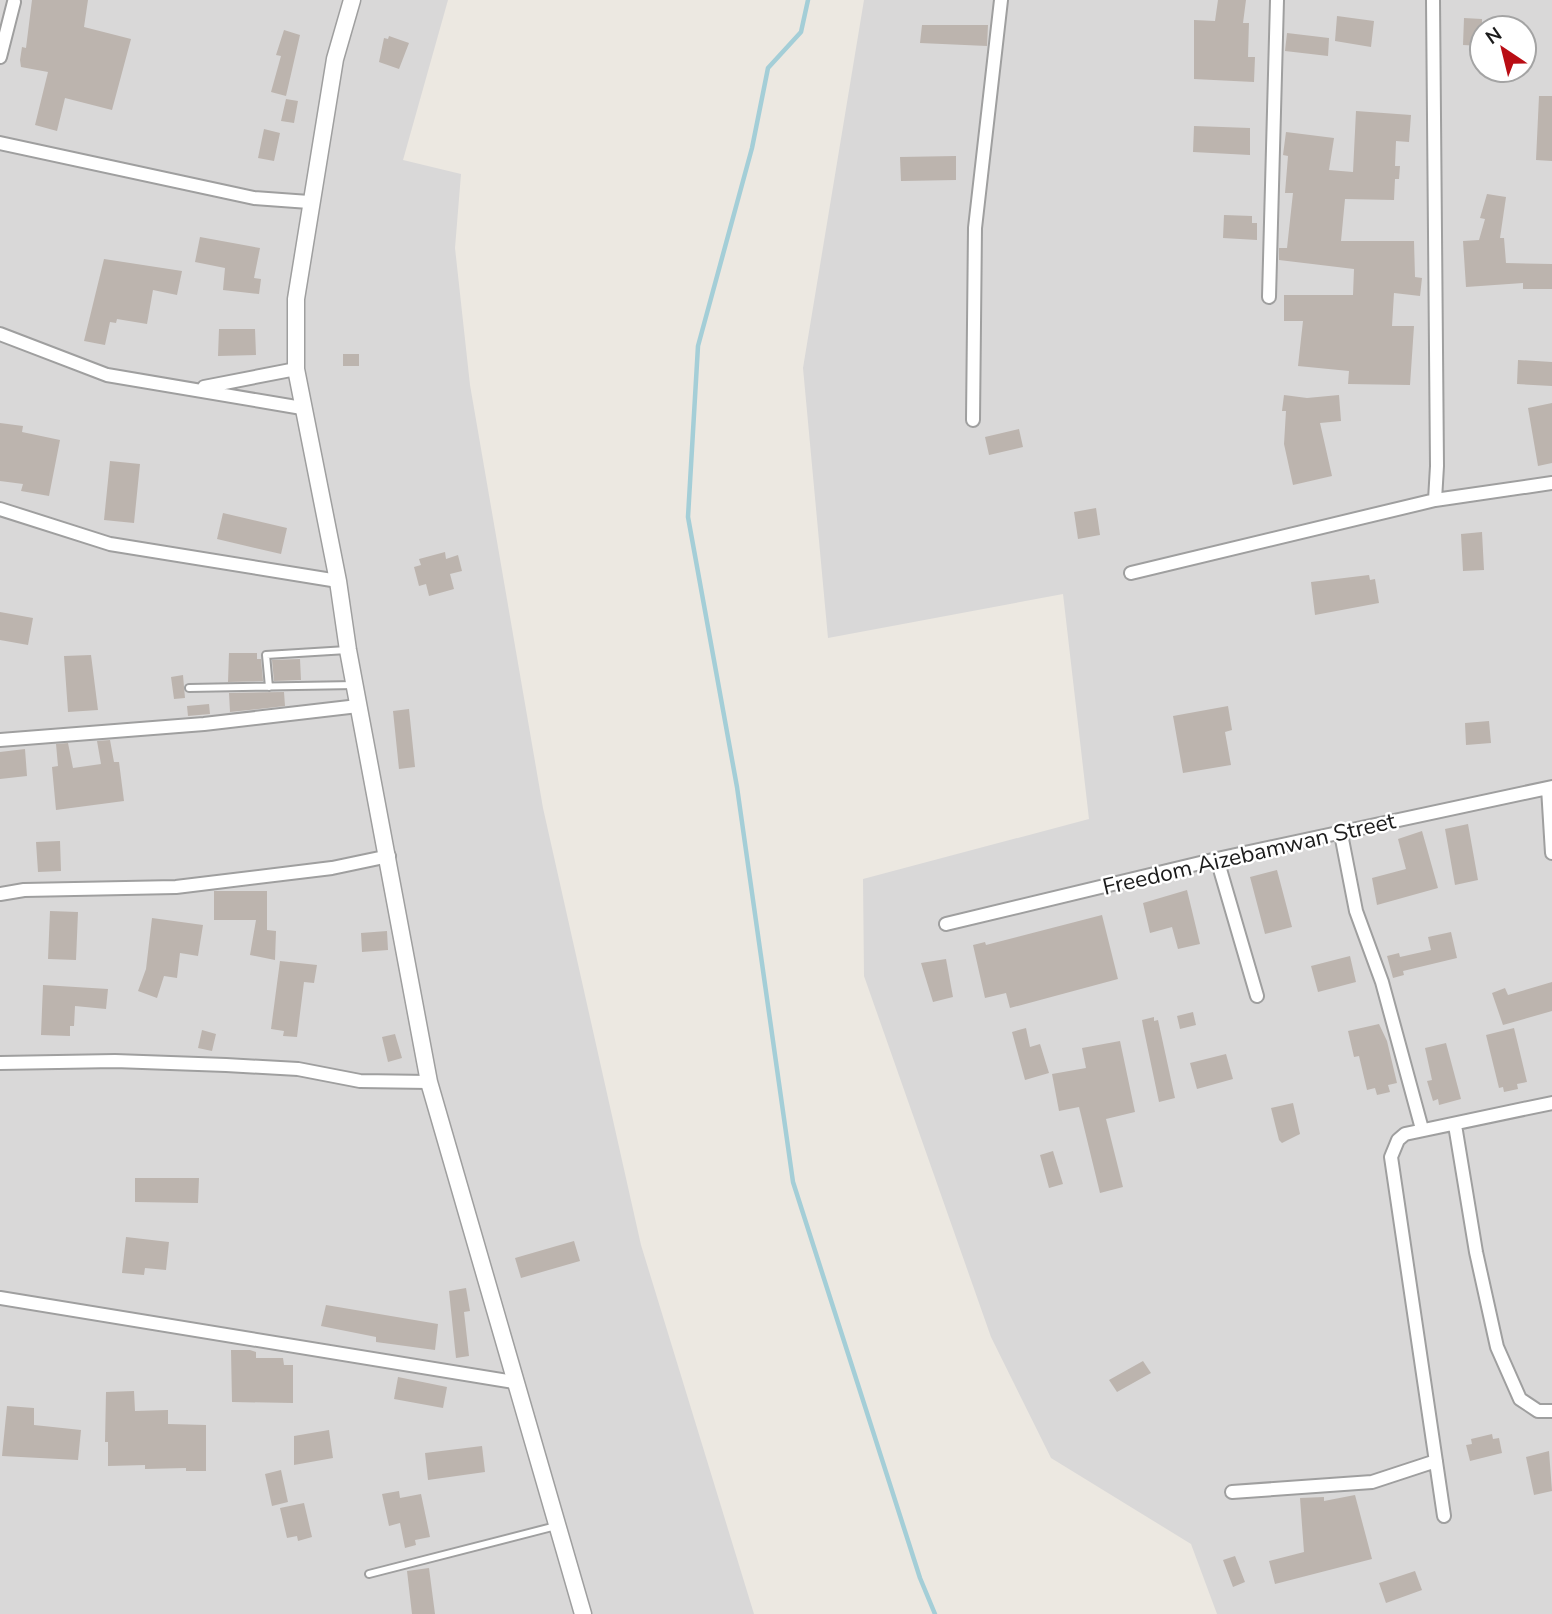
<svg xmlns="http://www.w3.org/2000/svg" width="1552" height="1614" viewBox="0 0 1552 1614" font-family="'Nunito Sans',sans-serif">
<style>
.residential{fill:#d9d8d8;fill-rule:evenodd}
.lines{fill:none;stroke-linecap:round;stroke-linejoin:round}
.stream{stroke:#a4ced7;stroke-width:4.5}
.building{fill:#bcb4ae}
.service-casing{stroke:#9f9f9f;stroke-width:10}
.minor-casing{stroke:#9f9f9f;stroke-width:16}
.tertiary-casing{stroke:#9f9f9f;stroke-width:19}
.service{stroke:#fff;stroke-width:6}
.minor{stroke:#fff;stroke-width:12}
.tertiary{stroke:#fff;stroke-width:16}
.labels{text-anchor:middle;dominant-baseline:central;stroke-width:5;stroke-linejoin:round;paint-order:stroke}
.street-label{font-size:23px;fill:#1b1b1b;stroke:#fff}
</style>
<rect width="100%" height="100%" fill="#ece8e1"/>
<path class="residential" d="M0 0H448L403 160 461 174 455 248 470 385 543 808 641 1245 754 1614H0Z
M864 0H1552V1614H1217L1191 1544 1051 1458 991 1337 864 976 863 879 1089 819 1063 594 828 638 803 368ZM1482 28H1524V70H1482Z"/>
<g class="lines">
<path class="stream" d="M808 0 801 32 768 68 752 148 698 346 688 517 737 787 793 1182 920 1578 935 1614"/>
</g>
<path class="building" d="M32 0H88L84 27 131 39 112 110 65 98 57 131 35 125 48 72 21 67 20 60 22 47 26 48Z
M1218 0H1246L1243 23H1249L1248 57H1255L1254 82 1194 79V20L1215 21Z
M1337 16 1374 21 1371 47 1335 41Z
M1464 18 1482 19V46L1463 45Z
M922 25H988L987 46 920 43Z
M284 30 300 35 286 96 271 92 281 56 276 55Z
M1287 33 1329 38 1328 56 1285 51Z
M389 36 409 43 399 69 379 62 384 38 388 39Z
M1539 96H1552V161L1536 160Z
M286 99 298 101 294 123 281 121Z
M1356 111 1411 115 1409 142 1396 141 1395 166H1400L1399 179H1395L1394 200 1345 199 1341 241H1414L1415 277 1422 278 1420 296 1394 293 1392 326H1414L1410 385 1348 384 1349 371 1298 366 1303 321H1284V295H1353L1354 269 1279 260V248H1287L1293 193H1285L1288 156 1283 155 1286 132 1334 138 1329 170 1353 172Z
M1194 126 1250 128V155L1193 152Z
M264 129 280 133 274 161 258 158Z
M956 156V180L901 181 900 157Z
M1487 194 1506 197 1500 238H1504L1506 263 1552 264V289H1523V283L1466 287 1463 241 1479 240 1485 219 1480 218Z
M1224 215 1252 216V223H1257V240L1223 238Z
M200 237 260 248 254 278 261 279 259 294 223 290 225 268 195 262Z
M104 259 182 271 177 295 153 290 147 324 117 319 116 323 110 322 105 345 84 341Z
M219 329H255L256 355 218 356Z
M343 354H359V366H343Z
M1518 360 1552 362V386L1517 384Z
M1284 395 1307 398 1339 395 1341 421 1320 423 1332 476 1293 485 1284 444 1286 411H1282Z
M1552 403V463L1538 466 1528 408Z
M0 423 23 426 22 432 60 440 49 496 21 491 23 484 0 481Z
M1019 429 1023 447 989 455 985 437Z
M110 461 140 464 134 523 104 520Z
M1096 508 1100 535 1078 539 1074 512Z
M223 513 287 528 281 554 217 539Z
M1482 532 1484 570 1463 571 1461 534Z
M445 552 446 559 458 555 462 571 450 574 454 589 429 596 426 584 419 586 414 567 421 565 419 559Z
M1369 575 1370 580 1375 579 1379 603 1315 615 1311 582Z
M0 612 33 618 28 645 0 640Z
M229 653H257V659H261L263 681 228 682Z
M91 655 98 710 68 712 64 656Z
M300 659 301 680 274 681 272 660Z
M183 675 185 698 174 699 171 677Z
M284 692 285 706 230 712 229 693Z
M209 704 210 714 188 716 187 706Z
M1228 706 1232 730 1225 732 1231 765 1183 773 1173 716Z
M409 709 415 767 399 769 393 711Z
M1489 721 1491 743 1466 745 1465 723Z
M110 740 114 762H119L124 801 56 810 52 767 58 766 56 744 68 743 73 768 101 764 97 741Z
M25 749 27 776 0 779V752Z
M1468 824 1478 880 1455 885 1445 829Z
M1422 831 1438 888 1377 905 1372 878 1406 869 1398 839Z
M60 841 61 871 38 872 36 842Z
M1277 870 1292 927 1265 934 1250 877Z
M1187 890 1200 944 1178 949 1172 927 1150 933 1143 903Z
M214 891H267V930L276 931 275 960 250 955 256 920H214Z
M50 911 78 912 76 960 48 959Z
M1102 915 1118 979 1010 1008 1006 993 985 998 973 945 985 942 986 945Z
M152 918 203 925 198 956 180 953 177 978 164 976 157 998 138 991 146 969Z
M387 931 388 950 362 952 361 933Z
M1451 932 1457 958 1403 971 1404 975 1393 978 1387 956 1399 953 1400 957 1431 950 1428 937Z
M1350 956 1356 982 1318 992 1311 966Z
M946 959 953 997 933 1002 921 963Z
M280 961 317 965 314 983 304 982 297 1037 283 1036 284 1031 271 1029Z
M1552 982V1011L1503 1025 1492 993 1505 988 1508 995Z
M43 985 108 989 106 1009 75 1006 74 1026H70V1036L41 1035Z
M1193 1012 1196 1025 1180 1029 1177 1016Z
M1154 1017V1021L1158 1020 1175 1098 1159 1102 1143 1026 1142 1020Z
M1379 1024 1387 1041 1397 1083 1388 1085 1390 1092 1377 1095 1375 1088 1367 1090 1359 1056 1354 1057 1348 1031Z
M1026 1028 1030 1047 1040 1044 1049 1073 1025 1080 1012 1032Z
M1514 1028 1527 1082 1517 1084 1518 1089 1504 1092 1503 1087 1499 1088 1486 1035Z
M202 1030 216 1034 212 1051 198 1048Z
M395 1034 402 1058 388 1062 382 1037Z
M1120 1041 1135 1112 1106 1119 1123 1187 1100 1193 1079 1107 1059 1111 1052 1074 1086 1068 1082 1048Z
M1446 1043 1461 1099 1439 1105 1438 1099 1433 1101 1427 1081 1432 1080 1425 1048Z
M1226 1054 1233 1079 1197 1089 1190 1063Z
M1293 1103 1300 1134 1282 1143 1279 1140 1271 1108Z
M1053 1151 1063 1184 1049 1188 1040 1155Z
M135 1178H199L198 1203 135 1202Z
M126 1237 169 1242 166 1270 145 1268 144 1275 122 1273Z
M574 1241 580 1261 521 1278 515 1258Z
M466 1288 470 1311 464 1312 469 1356 456 1358 449 1291Z
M326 1305 438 1324 435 1350 376 1342V1337L321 1326Z
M231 1350H250L256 1352V1358H283L284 1365H293V1403L232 1402Z
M1143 1361 1151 1373 1117 1392 1109 1380Z
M398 1377 447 1387 443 1408 394 1399Z
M134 1391 135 1411 168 1410V1424L206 1425V1471H186V1468L145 1469V1465L108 1466V1442H105L106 1392Z
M7 1406 34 1408V1425L81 1430 78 1460 2 1456Z
M329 1430 333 1458 294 1465V1436Z
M1492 1434 1493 1439 1499 1438 1502 1453 1470 1461 1466 1445 1472 1444 1471 1439Z
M482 1446 485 1472 428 1480 425 1453Z
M1549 1451 1552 1491 1534 1495 1526 1457Z
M281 1470 288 1502 272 1506 265 1474Z
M399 1491 400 1498 421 1494 430 1537 415 1540 416 1545 405 1548 400 1523 389 1526 382 1494Z
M1355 1495 1372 1559 1275 1584 1269 1561 1304 1552 1300 1498 1324 1497V1501Z
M304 1503 312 1537 298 1541 297 1536 287 1538 280 1508Z
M1235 1556 1245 1582 1233 1587 1223 1560Z
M429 1568 435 1614H412L407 1571Z
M1415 1571 1422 1590 1386 1603 1379 1583Z"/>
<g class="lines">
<g class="service-casing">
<path id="service" d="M269 687 266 655 347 650
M189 688 355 685
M369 1574 556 1526"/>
</g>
<g class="minor-casing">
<path id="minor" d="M1433 0 1437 466 1435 500
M0 57 14 2
M0 143 254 198 309 202
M1269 297 1277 0
M0 334 107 375 302 408
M204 387 296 369
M973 420 975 228 1001 0
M0 509 110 544 338 581
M1131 573 1435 500 1552 483
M0 740 204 724 358 706
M1548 788 1552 853
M1341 834 1356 911 1382 982 1422 1129
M1217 859 1257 996
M0 894 24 890 176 887 332 868 389 856
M946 924 1217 859 1552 787
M0 1063 115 1061 226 1065 298 1069 360 1081 429 1082
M1455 1125 1476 1252 1497 1347 1520 1399 1538 1411H1552
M0 1298 514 1382
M1232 1492 1372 1482 1436 1461
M1444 1516 1391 1157 1398 1140 1405 1134 1552 1103"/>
</g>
<g class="tertiary-casing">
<path id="tertiary" d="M352 0 335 59 296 299V369L338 581 348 650 429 1082 583 1614"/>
</g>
<use href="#service" class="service"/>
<use href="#minor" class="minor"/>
<use href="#tertiary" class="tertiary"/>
</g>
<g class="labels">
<g class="street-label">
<text transform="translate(1249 854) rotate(-13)">Freedom Aizebamwan Street</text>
</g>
</g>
<g transform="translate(1503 49) rotate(325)"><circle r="33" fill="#ffffff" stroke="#a4a4a4" stroke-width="2"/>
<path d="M0-5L12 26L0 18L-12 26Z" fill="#b90d14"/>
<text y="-10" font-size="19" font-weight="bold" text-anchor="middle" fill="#1b1b1b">N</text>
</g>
</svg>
